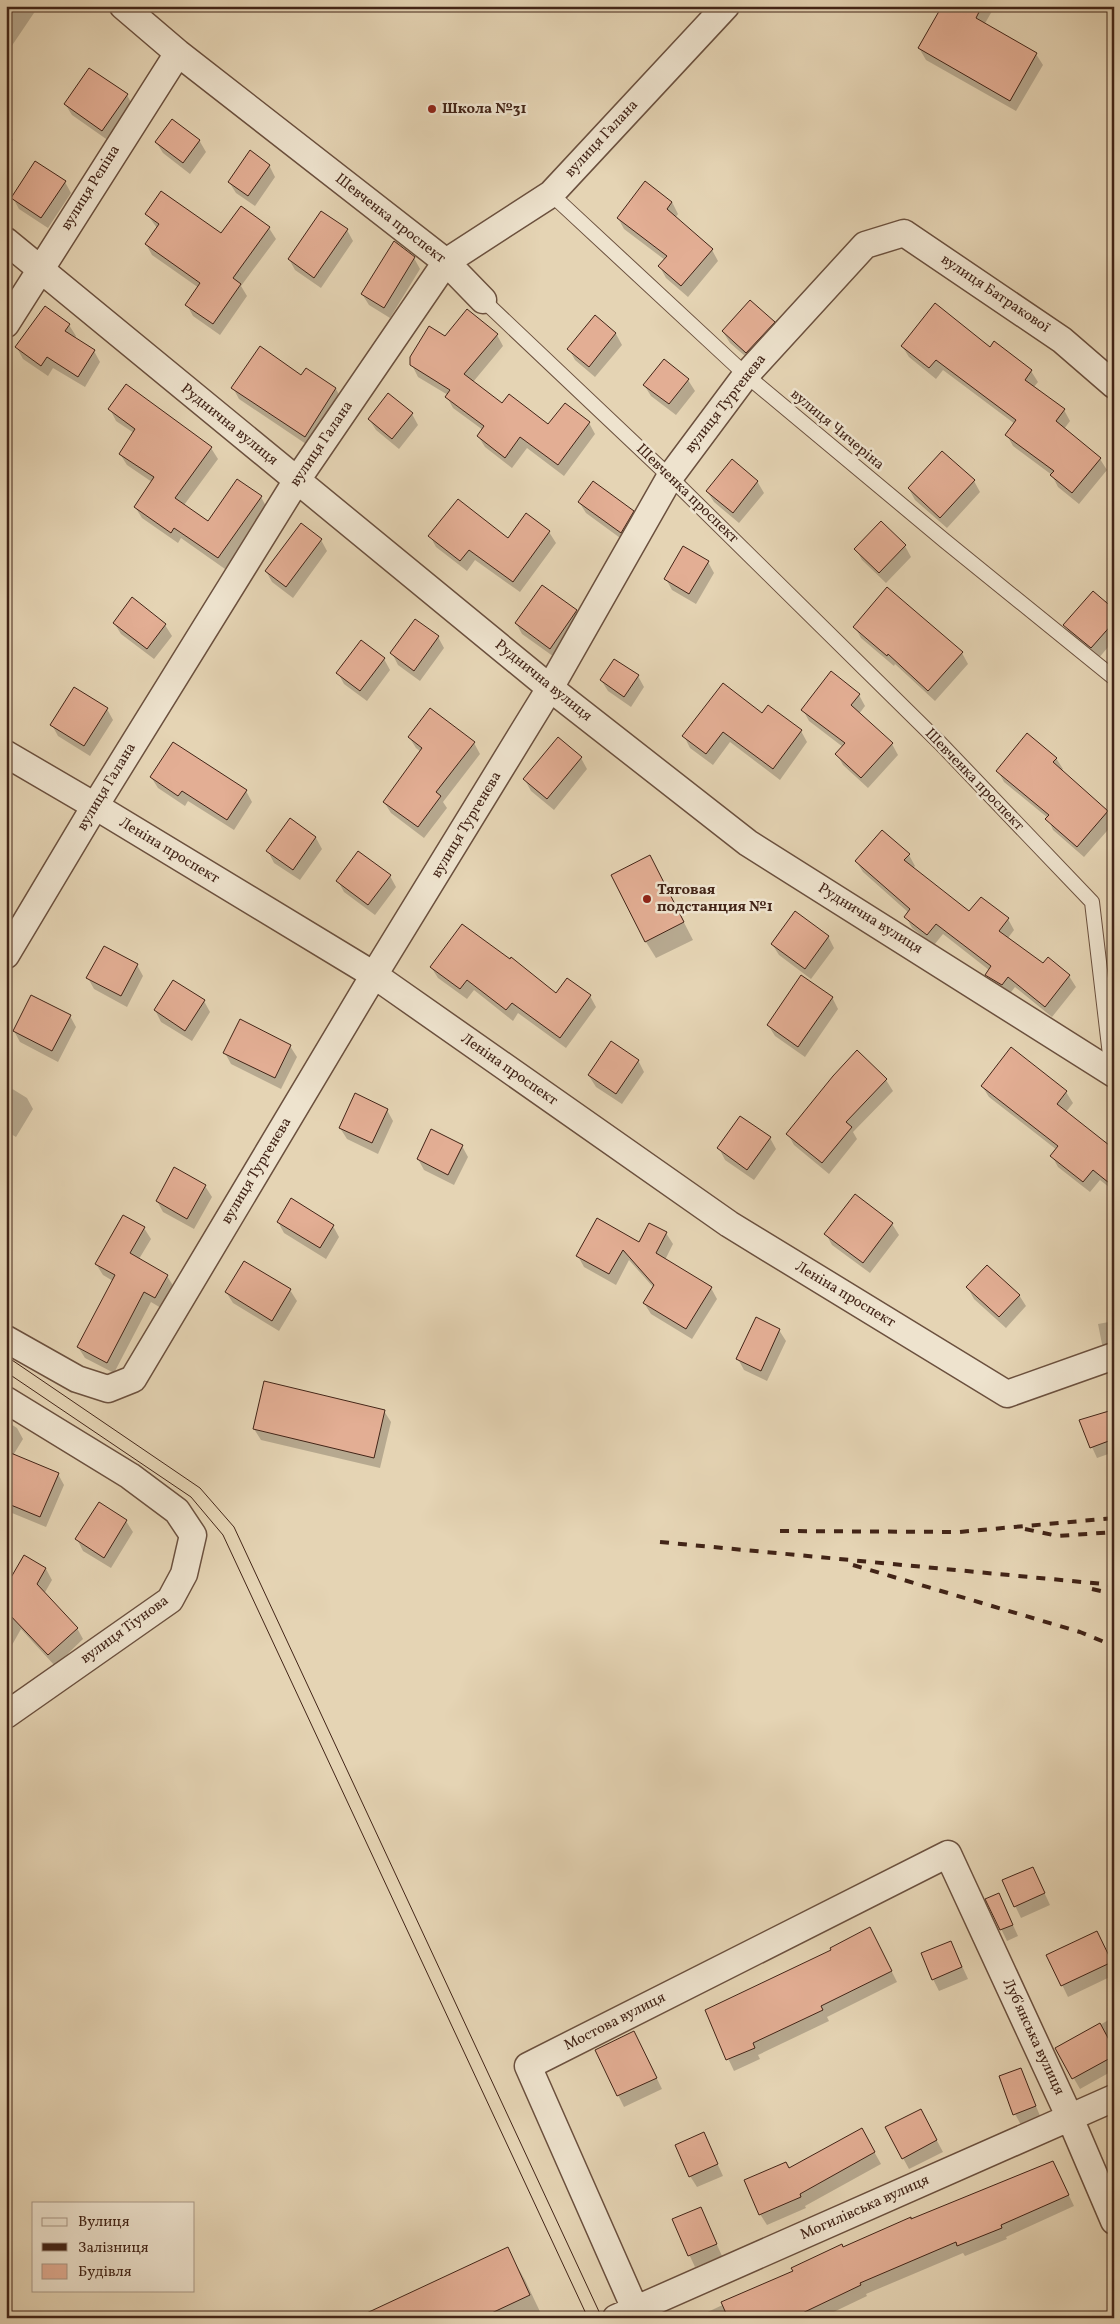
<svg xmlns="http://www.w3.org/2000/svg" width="1120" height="2324" viewBox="0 0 1120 2324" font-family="Vollkorn,serif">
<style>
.shadow{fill:#0003}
.building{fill:#e3ae94;stroke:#422417}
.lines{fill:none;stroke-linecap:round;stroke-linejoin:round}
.lane-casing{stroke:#6b503e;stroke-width:16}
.street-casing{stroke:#6b503e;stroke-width:29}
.lane{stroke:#eee3ce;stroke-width:14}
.street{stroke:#eee3ce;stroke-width:26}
.tram{stroke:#422417;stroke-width:1}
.rail{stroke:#422417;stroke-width:4;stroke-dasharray:9 9;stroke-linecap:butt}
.poi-dot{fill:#8f2418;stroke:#eee3ce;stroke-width:2}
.labels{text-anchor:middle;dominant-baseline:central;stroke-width:5;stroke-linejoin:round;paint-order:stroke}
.poi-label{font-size:15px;font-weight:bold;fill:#422417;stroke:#eee3ce;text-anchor:start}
.street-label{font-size:15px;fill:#422417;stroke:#eee3ce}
</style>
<rect width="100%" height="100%" fill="#e5d4b4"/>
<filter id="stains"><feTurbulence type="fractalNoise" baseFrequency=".004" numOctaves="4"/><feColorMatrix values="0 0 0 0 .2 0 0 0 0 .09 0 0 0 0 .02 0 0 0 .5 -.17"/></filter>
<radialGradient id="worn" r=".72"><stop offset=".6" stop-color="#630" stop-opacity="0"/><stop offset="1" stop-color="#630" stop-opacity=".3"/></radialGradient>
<path class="shadow" d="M6 6 38 7 11 47 6 44Z
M943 6H995L984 25 1036 54 1043 65 1016 111 926 60 919 48Z
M127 95 133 106 109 141 72 115 65 104Z
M6 129 13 140 6 150Z
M199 140 206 152 190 174 163 153 156 142Z
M269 165 275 177 255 206 236 193 229 182Z
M65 182 71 193 48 228 19 209 13 198Z
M672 202 678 214 675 218 712 250 718 261 688 297 666 278 660 267 665 260 624 229 618 218Z
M147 214 222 235 269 228 276 239 241 286 247 296 220 335 193 316 187 305 199 288 152 255 146 244 157 228Z
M347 230 353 241 321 288 295 270 289 259Z
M414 258 420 269 390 318 369 305 362 294Z
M774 322 780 334 753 363 730 343 723 332Z
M69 325 76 336 74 339 94 351 100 362 85 387 53 368 48 376 23 359 17 348Z
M616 334 622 345 595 377 575 360 569 349Z
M497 335 503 346 473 382 503 404 549 426 589 423 595 434 564 476 527 448 512 468 485 447 478 436 483 430 453 408 447 397 448 395 418 377 412 365 445 337Z
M902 346 990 349 1031 371 1038 382 1033 388 1064 410 1070 421 1064 429 1100 459 1107 470 1079 504 1058 487 1052 475 1013 446 1007 435 1015 424 943 370 936 379 909 357Z
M664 361 688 380 695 391 676 415 651 396 644 385Z
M306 370 336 389 342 400 312 448 239 399 233 388 302 377Z
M110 409 211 448 218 459 184 505 209 522 261 497 267 508 225 569 181 538 178 543 142 518 135 507 152 482 127 465 120 454 134 433 116 421Z
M412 414 418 425 399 449 376 430 369 419Z
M757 481 764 493 739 523 714 502 707 491Z
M974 481 980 492 947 528 915 500 909 489Z
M579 502 633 512 639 523 627 543 586 513Z
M881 523 905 546 911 557 886 583 862 560 856 549Z
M549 532 556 543 520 592 475 560 467 571 436 547 430 536 508 540Z
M321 540 327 551 293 598 272 582 266 571Z
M708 562 714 573 696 604 672 590 666 579Z
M887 589 962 653 968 664 935 701 895 664 894 666 861 638 855 627Z
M1114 610V640L1098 659 1071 636 1065 625Z
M576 611 583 622 557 659 522 634 516 623Z
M114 623 165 625 172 636 154 659 121 634Z
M438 637 444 648 420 681 398 665 392 653Z
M384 659 390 670 367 701 344 684 338 673Z
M638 676 644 687 631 707 608 691 601 680Z
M859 695 865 706 859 714 892 744 898 755 868 788 843 765 837 754 843 747 809 721 803 710Z
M107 709 113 720 90 756 58 736 52 725Z
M762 715 801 731 807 742 780 780 730 742 713 765 690 748 684 736Z
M409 737 474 743 480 754 443 802 447 808 424 838 391 813 384 802 421 752 416 748Z
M581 758 587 769 554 810 531 791 525 780Z
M1056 758 1063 769 1061 771 1107 812 1114 823 1084 857 1053 830 1048 818 1004 782 998 771Z
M151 777 246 791 252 802 234 830 188 801 185 806 158 788Z
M316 838 322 849 300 880 274 863 268 851Z
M909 855 915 866 913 868 970 913 1008 919 1014 930 1008 938 1044 964 1048 959 1069 976 1076 987 1052 1017 1015 987 1008 996 992 986 986 975 989 970 943 934 934 945 912 928 906 917 909 913 863 872 856 861Z
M659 874 693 940 656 958 646 942Z
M390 876 396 887 375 915 344 892 338 881Z
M828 936 834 948 811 979 779 955 772 944Z
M137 965 143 976 127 1007 94 989 88 978Z
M431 967 556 995 590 996 596 1007 566 1048 518 1013 513 1021 474 990 467 999 438 978Z
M832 997 838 1009 805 1057 775 1036 768 1025Z
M204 1001 210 1012 192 1041 161 1022 155 1010Z
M70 1016 76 1027 58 1062 20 1042 14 1031Z
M290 1046 297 1057 281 1089 231 1064 225 1053Z
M1011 1049 1066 1092 1073 1103 1066 1112 1114 1151V1191L1100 1180 1090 1192 1058 1167 1052 1156 1057 1150 989 1097 982 1086Z
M638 1060 644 1072 622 1104 596 1087 589 1076Z
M886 1080 893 1091 853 1132 857 1139 829 1174 794 1145 788 1134Z
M6 1085 27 1098 33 1109 16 1137 6 1131Z
M387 1110 393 1121 378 1154 347 1139 340 1128Z
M770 1138 776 1149 754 1180 725 1160 719 1148Z
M462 1146 468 1157 454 1185 424 1170 418 1159Z
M205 1186 212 1197 194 1229 163 1212 157 1201Z
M278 1222 333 1226 339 1237 326 1259 284 1233Z
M892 1224 899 1235 870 1273 832 1245 826 1234Z
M649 1225 666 1233 673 1244 665 1260 711 1288 717 1299 692 1339 651 1314 644 1303 654 1288 629 1260 616 1285 584 1267 578 1256 640 1244Z
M144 1228 151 1239 139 1259 167 1276 174 1287 161 1308 151 1302 114 1373 85 1358 78 1347 113 1281 103 1275 96 1264Z
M968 1288 1019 1295 1026 1306 1006 1328 974 1299Z
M290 1290 297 1301 279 1331 233 1303 226 1292Z
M1114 1321V1353L1109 1355 1102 1344 1098 1324Z
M779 1330 786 1341 767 1381 744 1370 738 1359Z
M384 1411 391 1422 380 1468 261 1440 254 1429Z
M1114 1411V1452L1097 1458 1080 1421Z
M6 1421 17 1428 23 1439 12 1457 6 1454Z
M58 1474 64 1485 46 1527 12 1513 6 1503Z
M99 1504 126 1521 133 1532 111 1568 83 1551 77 1539Z
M46 1569 52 1580 44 1594 77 1628 83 1639 55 1666 21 1629 12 1645 6 1642V1594Z
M1038 1879 1050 1905 1021 1918 1003 1881Z
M999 1895 1018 1936 1007 1941 987 1900Z
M876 1940 897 1982 827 2017 829 2021 758 2055 760 2059 734 2071 706 2011Z
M951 1942 968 1979 939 1991 933 1979Z
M1103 1944 1114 1967V1975L1068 1997 1048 1956Z
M1114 2017V2070L1080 2089 1057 2049Z
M640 2044 662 2089 624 2107 596 2051Z
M1020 2069 1041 2118 1021 2125 1015 2114Z
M927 2122 943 2152 909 2169 903 2158Z
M862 2130 881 2164 805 2206 806 2208 767 2225 760 2214 789 2169Z
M704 2134 723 2176 697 2187 690 2176Z
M1053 2162 1074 2206 1006 2237 1007 2239 965 2256 963 2253 866 2294 867 2296 821 2318H695L843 2248Z
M701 2209 722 2256 695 2267 673 2220Z
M507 2249 525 2280 543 2318H384Z"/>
<path class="building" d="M942 6H982L976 18 1037 53 1010 101 918 48Z
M89 68 128 94 102 131 64 104Z
M172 119 200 140 183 163 155 142Z
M250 150 270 165 248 196 228 182Z
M35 161 66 181 41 218 11 198Z
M645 181 672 202 667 209 713 249 681 286 658 266 667 256 617 218Z
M161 191 221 233 241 206 270 227 233 278 241 284 213 324 185 305 200 283 145 244 159 224 145 214Z
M321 211 348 229 314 278 288 259Z
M394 241 415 257 384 308 361 294Z
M750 300 775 322 746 353 722 331Z
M935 303 990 347 994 341 1032 370 1025 380 1065 409 1056 421 1101 458 1072 493 1050 475 1054 471 1005 435 1016 420 936 360 929 368 901 346Z
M45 306 70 324 65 331 95 350 78 377 47 357 41 366 15 347Z
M467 309 498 334 464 374 502 403 509 394 548 424 565 403 590 422 558 465 520 437 505 458 477 436 484 426 445 397 450 390 410 365V357L429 326 445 336Z
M595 315 616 333 589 367 567 349Z
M260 346 301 375 306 368 336 388 305 437 231 388Z
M664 359 689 379 669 404 643 385Z
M126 384 212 447 175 498 208 521 237 479 262 496 218 558 174 528 171 533 134 507 154 477 119 454 135 429 108 409Z
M388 393 413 413 392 439 368 419Z
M942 451 975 480 940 518 908 488Z
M732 459 758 481 733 513 706 491Z
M593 481 634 511 621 533 578 502Z
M458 499 508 538 526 513 550 531 513 582 469 550 460 561 428 536Z
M881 521 906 545 879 573 854 549Z
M301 523 322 539 286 587 265 571Z
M683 546 709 561 689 594 664 579Z
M542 585 577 610 550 649 515 623Z
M887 587 963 652 928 691 888 654 887 656 853 627Z
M1093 591 1114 609V622L1091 648 1063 625Z
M132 597 166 624 147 649 113 623Z
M415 619 439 636 414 671 390 653Z
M361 640 385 658 360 691 336 673Z
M614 659 639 675 624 697 600 680Z
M831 671 860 694 851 705 893 743 861 778 835 754 845 743 801 710Z
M723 683 762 713 768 705 802 730 773 769 723 732 706 754 682 736Z
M74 687 108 708 84 746 50 725Z
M430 708 475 742 436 792 441 796 418 827 383 802 422 748 408 737Z
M1027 733 1057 758 1053 762 1108 811 1077 847 1045 819 1049 815 996 771Z
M558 737 582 757 547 799 523 779Z
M173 742 247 790 227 820 182 791 178 796 150 777Z
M290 818 316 837 293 870 266 851Z
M882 830 910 854 904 860 969 911 981 897 1009 918 999 931 1043 963 1048 957 1070 975 1045 1007 1008 977 1002 985 985 975 991 966 936 924 927 935 904 917 910 909 855 861Z
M358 851 391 875 368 905 336 881Z
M650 855 684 922 645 942 611 875Z
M795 911 829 936 805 969 771 944Z
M462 924 510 959 511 957 556 993 567 978 591 995 560 1038 512 1003 506 1010 467 980 460 989 430 967Z
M104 946 138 964 121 996 86 978Z
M801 975 833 997 798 1047 767 1025Z
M173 980 205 1000 185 1031 154 1010Z
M31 995 71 1015 52 1051 13 1031Z
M240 1019 291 1045 275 1078 223 1053Z
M611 1041 639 1060 616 1094 588 1075Z
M1011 1047 1067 1091 1057 1104 1114 1149V1187L1093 1170 1083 1182 1050 1156 1058 1146 981 1086Z
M857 1050 887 1079 846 1122 852 1127 822 1163 786 1134 833 1076Z
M355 1093 388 1109 372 1143 339 1128Z
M740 1116 771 1137 747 1170 717 1148Z
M431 1129 463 1145 448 1175 417 1159Z
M174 1167 206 1185 187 1219 156 1201Z
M855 1194 893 1223 863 1263 824 1234Z
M291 1198 334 1225 320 1248 277 1222Z
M123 1215 145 1227 130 1253 168 1275 155 1298 144 1292 107 1363 77 1347 115 1275 95 1264Z
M597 1218 639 1242 649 1223 667 1232 656 1253 712 1287 686 1329 643 1303 654 1285 623 1250 609 1274 576 1256Z
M244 1261 291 1289 272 1321 225 1292Z
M987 1265 1020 1295 999 1317 966 1287Z
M756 1317 780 1329 761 1371 736 1359Z
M264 1381 385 1410 374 1458 253 1429Z
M1109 1411 1114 1429V1439L1090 1448 1079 1420Z
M6 1451 59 1473 40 1517 6 1503Z
M99 1502 127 1520 104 1558 75 1539Z
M24 1555 46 1568 37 1584 78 1628 48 1655 6 1611V1586Z
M1033 1867 1045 1893 1014 1907 1002 1880Z
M999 1893 1013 1925 1000 1930 985 1899Z
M870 1927 892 1971 821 2006 823 2010 753 2043 755 2048 726 2060 705 2010 831 1950 830 1948Z
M1097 1931 1112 1962 1061 1986 1046 1955Z
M951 1941 962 1967 932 1980 921 1953Z
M1100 2023 1114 2049V2056L1072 2079 1055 2048Z
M634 2031 657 2078 617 2096 595 2050Z
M1021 2068 1036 2106 1013 2115 999 2076Z
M921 2109 937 2140 902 2159 885 2127Z
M862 2128 875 2152 800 2194 801 2197 759 2215 744 2180 786 2162 789 2168Z
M704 2132 718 2164 689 2177 675 2145Z
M1053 2161 1069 2195 1001 2225 1002 2228 957 2246 956 2242 860 2283 861 2285 792 2318H728L721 2302 793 2271 791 2268 842 2244 843 2247 911 2217V2219Z
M701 2207 717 2244 688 2256 672 2219Z
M508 2247 530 2295 481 2318H356Z"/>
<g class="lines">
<g class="lane-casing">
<path id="lane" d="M551 194 746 375 945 541 1114 678
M483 300 670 477 940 743 1092 902 1112 1072"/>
</g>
<g class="street-casing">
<path id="street" d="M123 6 178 53 446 262 483 300
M6 241 550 688 748 843 1114 1074
M6 324 178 53
M6 754 95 806 374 975 729 1224 1007 1394 1114 1356
M6 955 95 806 297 480 446 262 551 194 726 6
M6 1339 77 1379 108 1389 133 1379 374 975 550 688 670 477 746 375 865 245 904 233 1062 340 1114 385
M6 1400 130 1476 177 1511 193 1535 184 1574 170 1600 6 1715
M616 2318 1114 2098
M639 2318 528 2066 948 1854 1070 2118 1114 2221"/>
</g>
<use href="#lane" class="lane"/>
<use href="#street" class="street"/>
<path class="tram" d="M6 1356 200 1488 234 1527 602 2318
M6 1372 191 1497 223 1535 588 2318"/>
<path class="rail" d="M1025 1529 1058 1536 1114 1532
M780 1531 959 1532 1114 1518
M660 1542 1114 1585
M853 1565 1080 1632 1114 1646
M1092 1589 1114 1594"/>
</g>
<g class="poi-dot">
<circle cx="432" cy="109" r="5"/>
<circle cx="647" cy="899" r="5"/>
</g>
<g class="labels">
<g class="poi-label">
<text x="442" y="109">Школа №31</text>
<text x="657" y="890">Тяговая<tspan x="657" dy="17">подстанция №1</tspan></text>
</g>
<g class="street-label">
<text transform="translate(602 139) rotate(-47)">вулиця Галана</text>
<text transform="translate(91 188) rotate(-58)">вулиця Рєпіна</text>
<text transform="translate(390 219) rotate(38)">Шевченка проспект</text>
<text transform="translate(995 294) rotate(34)">вулиця Батракової</text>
<text transform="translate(726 404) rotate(-52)">вулиця Тургенєва</text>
<text transform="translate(229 425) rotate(39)">Руднична вулиця</text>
<text transform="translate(837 430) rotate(40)">вулиця Чичеріна</text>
<text transform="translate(322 444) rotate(-56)">вулиця Галана</text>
<text transform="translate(687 494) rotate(44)">Шевченка проспект</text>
<text transform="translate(543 681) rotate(39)">Руднична вулиця</text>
<text transform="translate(974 780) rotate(46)">Шевченка проспект</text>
<text transform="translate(107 787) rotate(-59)">вулиця Галана</text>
<text transform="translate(467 825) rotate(-59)">вулиця Тургенєва</text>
<text transform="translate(169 851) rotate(31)">Леніна проспект</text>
<text transform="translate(870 919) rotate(32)">Руднична вулиця</text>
<text transform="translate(509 1070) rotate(35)">Леніна проспект</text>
<text transform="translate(257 1171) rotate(-59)">вулиця Тургенєва</text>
<text transform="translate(845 1295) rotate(31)">Леніна проспект</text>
<text transform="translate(125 1630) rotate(-36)">вулиця Тіунова</text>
<text transform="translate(615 2022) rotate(-27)">Мостова вулиця</text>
<text transform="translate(1033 2037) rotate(65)">Луб'янська вулиця</text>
<text transform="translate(865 2208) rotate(-24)">Могилівська вулиця</text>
</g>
</g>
<rect width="1120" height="2324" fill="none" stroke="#e5d4b4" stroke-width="25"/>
<rect x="8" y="8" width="1105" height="2309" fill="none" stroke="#422417" stroke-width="2.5"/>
<rect x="12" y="12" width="1095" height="2299" fill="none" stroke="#422417"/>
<rect x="32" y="2202" width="162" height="90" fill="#eee3ce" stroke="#a99785"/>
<rect x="42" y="2218" width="25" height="8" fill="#eee3ce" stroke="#a99785"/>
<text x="78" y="2226" font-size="15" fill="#422417">Вулиця</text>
<rect x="42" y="2243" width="25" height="8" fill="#422417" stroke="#a99785"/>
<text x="78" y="2252" font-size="15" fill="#422417">Залізниця</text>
<rect x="42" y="2264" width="25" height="15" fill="#e3ae94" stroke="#a99785"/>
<text x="78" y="2276" font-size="15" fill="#422417">Будівля</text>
<rect width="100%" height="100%" filter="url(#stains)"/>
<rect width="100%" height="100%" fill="url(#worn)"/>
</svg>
